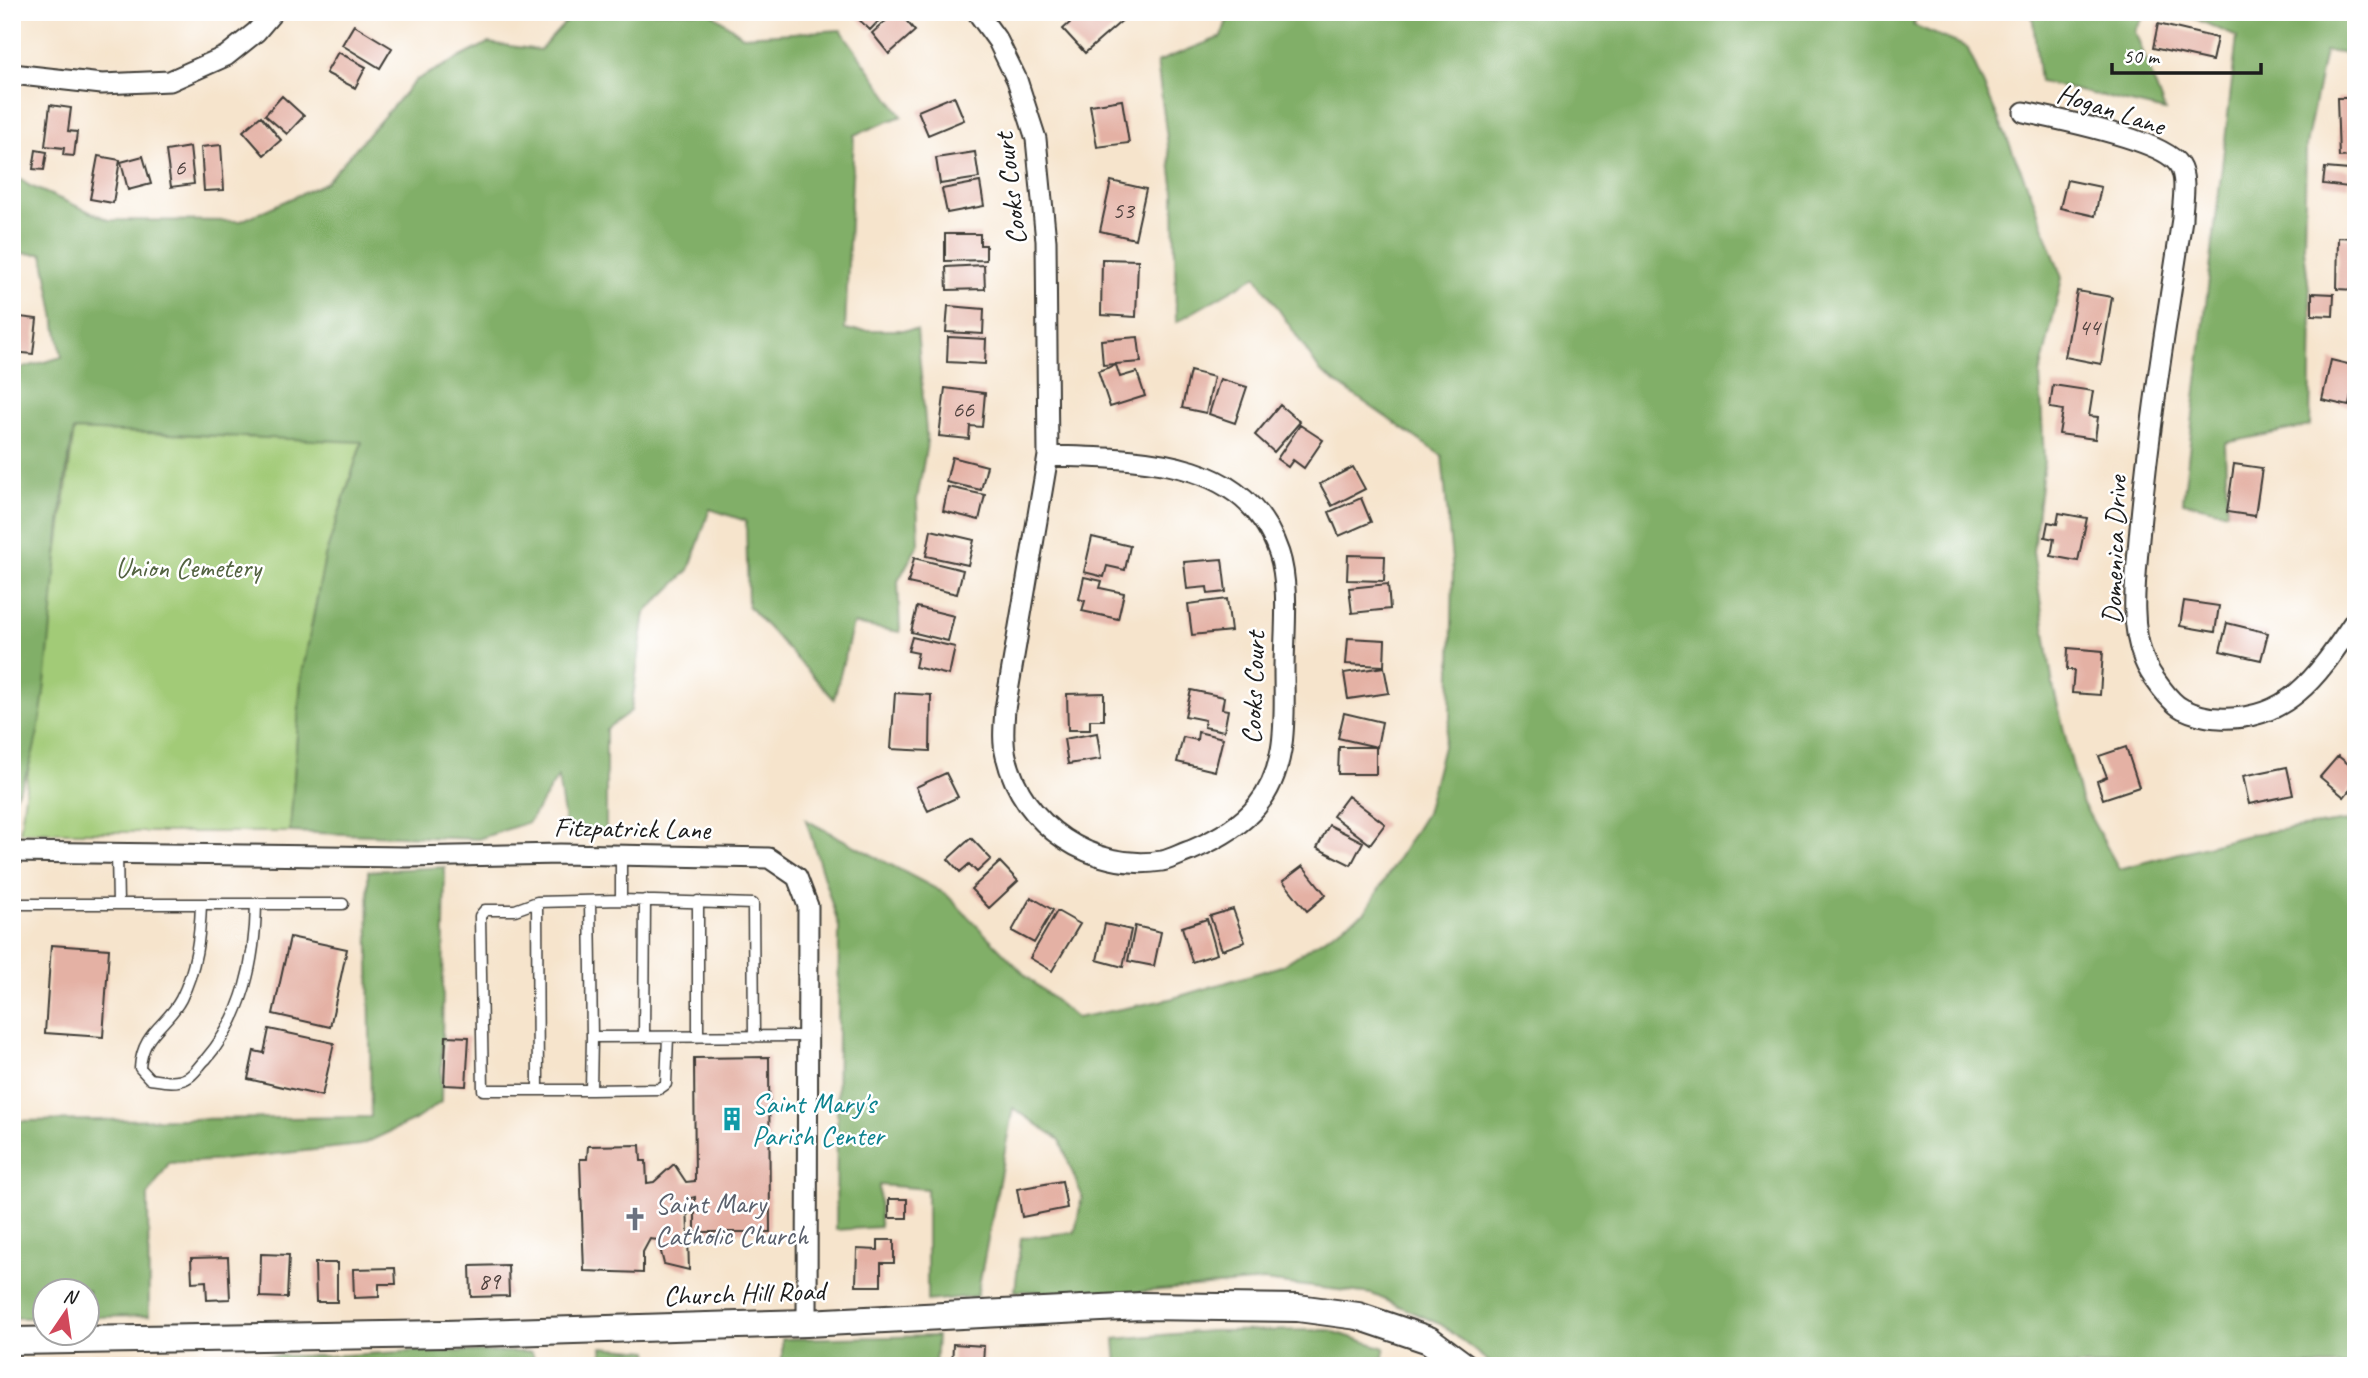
<svg xmlns="http://www.w3.org/2000/svg" width="2368" height="1378" viewBox="0 0 2368 1378" font-family="Caveat,sans-serif">
<style>
.green{fill:#a2cb77;stroke:#5f744a;stroke-width:2}
.forest{fill:#81af68;stroke:#4e6642;stroke-width:2}
.building{fill:#e4b1a4}
.lines{fill:none;stroke-linecap:round;stroke-linejoin:round}
.lane-casing{stroke:#3d3a36;stroke-width:13}
.street-casing{stroke:#3d3a36;stroke-width:23}
.secondary-casing{stroke:#3d3a36;stroke-width:30}
.lane{stroke:#fff;stroke-width:10}
.street{stroke:#fff;stroke-width:19}
.secondary{stroke:#fff;stroke-width:26}
.labels{text-anchor:middle;dominant-baseline:central;stroke-width:5;stroke-linejoin:round;paint-order:stroke}
.number-label{font-size:24px;fill:#4e413e}
.street-label{font-size:28px;fill:#1c1c1c;stroke:#fff}
.park-label{font-size:28px;fill:#526240;stroke:#fff}
.culture-label{font-size:28px;fill:#0d838f;stroke:#fff;text-anchor:start}
.worship-label{font-size:28px;fill:#5b616d;stroke:#fff;text-anchor:start}
</style>
<rect width="100%" height="100%" fill="#fff"/>
<filter id="ink" filterUnits="userSpaceOnUse"><feTurbulence type="fractalNoise" baseFrequency=".0143" numOctaves="2"/><feDisplacementMap in="SourceGraphic" scale="14" xChannelSelector="R" yChannelSelector="G"/><feConvolveMatrix kernelMatrix="1 2 1 2 8 2 1 2 1" color-interpolation-filters="sRGB"/></filter>
<filter id="wash" filterUnits="userSpaceOnUse"><feTurbulence type="fractalNoise" baseFrequency=".00686" numOctaves="4" result="noise"/><feDisplacementMap in="SourceGraphic" scale="28" xChannelSelector="R" yChannelSelector="G"/><feGaussianBlur stdDeviation="1.57" result="paint"/><feColorMatrix in="noise" values="0 0 0 0 0 0 0 0 0 0 0 0 0 0 0 0 0 1.4 0 .05"/><feComposite in="paint" operator="in"/></filter>
<g filter="url(#wash)">
<rect width="100%" height="100%" fill="#f6e4cc"/>
<path class="green" d="M74 430 362 441 325 557 301 680 290 832H20Z"/>
<path class="forest" d="M575 12H710L743 36 841 30 902 116 854 135 845 330H917L927 443 917 500 919 543 898 581 900 632 853 624 834 699 748 606 746 521 710 509 689 570 645 613 631 711 606 729V835L566 829 558 777 529 822 478 839 290 832 301 680 325 557 362 442 74 430C60 497 56 568 50 636 45 681 40 766 12 800V371L62 357 43 254 12 253V174L30 186 109 220 241 221 325 183 416 80 488 43 540 50Z
M1230 12H1919L1913 25 1967 47 2031 193 2062 278 2040 374 2044 461 2033 552 2053 686 2081 800 2119 869 2252 834 2356 820V1286L2346 1311 2356 1326V1366H1494L1442 1325 1372 1294 1263 1281 1116 1294 1015 1291 1021 1238 1075 1232 1082 1197 1060 1140 1013 1108 977 1296 927 1301V1189L879 1185 880 1227 836 1230 839 927 806 820 946 894 1025 975 1076 1018 1170 999 1281 966 1365 912 1426 813 1450 719 1453 572 1442 456 1321 372 1256 276 1176 322 1174 192 1157 62 1221 37Z
M2032 12H2147L2135 31 2165 111 2040 82Z
M2180 12H2356V55L2325 51 2306 145 2304 248 2312 315 2310 426 2225 443 2227 512 2183 502 2237 37Z
M445 867 441 1102 415 1120 361 1145 211 1161 169 1163 148 1195 149 1316 88 1317V1290H46L45 1318H12V1121L371 1117 368 871Z
M1328 1330 1385 1348 1381 1366H1117L1115 1339 1210 1331Z
M937 1336 935 1366H782V1339Z
M602 1347 649 1351 651 1366H603Z
M419 1351 532 1352 536 1366H98L96 1355 327 1356Z"/>
<g id="blocks">
<path class="building" d="M851 12H887L870 30Z
M896 12H899L915 31 889 54 872 33Z
M1082 12H1118L1124 19 1085 53 1063 29Z
M2158 24 2217 38 2212 61 2153 48Z
M354 25 392 48 380 68 342 45Z
M338 52 366 67 355 88 326 73Z
M282 96 304 116 287 134 265 115Z
M954 96 964 120 928 135 918 111Z
M2337 98H2356V156L2339 157Z
M1122 100 1129 143 1097 147 1090 105Z
M50 105 71 108 68 131 77 132 74 156 63 155 64 148 45 146Z
M261 116 281 140 264 155 243 131Z
M221 145 224 190 204 191 201 147Z
M190 147 194 184 171 187 166 151Z
M36 150 47 152 44 170 33 169Z
M975 152 979 178 940 184 936 158Z
M98 156 120 160 113 203 90 199Z
M143 156 151 184 128 190 121 162Z
M2325 168 2349 170 2348 187 2323 184Z
M2067 180 2101 187 2095 216 2060 208Z
M1111 181 1146 189 1135 239 1100 231Z
M980 182 984 206 947 213 942 189Z
M945 234H980V245H986V260L945 261Z
M2338 237 2356 238V290L2337 289Z
M1102 259 1138 260 1136 317 1101 315Z
M984 265 985 289 947 290 946 267Z
M2077 291 2112 297 2101 364 2065 357Z
M2312 293 2334 294 2333 316 2312 315Z
M948 306 984 309 983 334 946 332Z
M12 316 37 319 33 354 12 352Z
M948 337 986 339 985 364 947 362Z
M1138 337 1141 362 1103 365 1101 340Z
M2331 360 2356 366 2349 406 2322 400Z
M1116 365 1120 377 1137 372 1145 396 1110 407 1098 371Z
M1190 371 1214 377 1206 413 1182 408Z
M1220 379 1247 387 1235 423 1209 414Z
M2053 385 2093 391 2089 416 2098 417 2095 439 2059 434 2063 410 2050 408Z
M945 388 985 393 982 427 970 426 969 439 939 436Z
M1280 405 1300 422 1274 452 1255 435Z
M1300 425 1323 440 1304 468 1293 460 1288 467 1277 459Z
M952 457 987 466 981 490 946 482Z
M2234 464 2262 468 2255 516 2227 512Z
M1353 467 1365 489 1332 506 1320 484Z
M948 487 985 495 979 520 943 511Z
M1361 498 1371 522 1339 536 1329 512Z
M2059 513 2087 518 2078 561 2051 556 2054 539 2045 537 2048 522 2057 524Z
M931 530 974 540 968 565 926 556Z
M1092 537 1130 546 1125 570 1107 566 1104 577 1084 572Z
M1348 555 1385 556 1384 581 1347 580Z
M914 558 963 570 957 594 908 583Z
M1222 559 1226 592 1208 594 1207 587 1187 589 1184 562Z
M1084 577 1102 581 1100 588 1124 593 1118 619 1082 611 1085 601 1079 599Z
M1388 584 1390 609 1352 613 1349 588Z
M1227 599 1231 631 1192 635 1188 604Z
M2184 601 2219 606 2215 632 2180 626Z
M917 607 954 616 948 641 911 632Z
M2227 623 2268 633 2261 660 2220 651Z
M912 637 955 647 949 675 915 667 918 653 908 651Z
M1348 638 1385 640 1384 666 1346 664Z
M2068 648 2103 651 2100 695 2072 693 2074 670H2067Z
M1384 667 1389 693 1348 699 1344 673Z
M1191 690 1224 697 1222 709 1228 710 1224 731 1204 727 1205 720 1185 716Z
M895 693 931 695 930 751 891 749Z
M1104 693V720H1090V730H1068L1067 694Z
M1344 713 1382 722 1377 747 1338 738Z
M1198 732 1223 738 1215 771 1177 762 1183 737 1197 740Z
M1097 733 1101 759 1068 764 1064 739Z
M1339 747H1376V774H1338Z
M2126 747 2139 787 2103 799 2097 781 2107 777 2099 756Z
M2338 756 2356 770V782L2344 797 2320 777Z
M2287 767 2293 795 2249 804 2243 776Z
M946 773 958 797 928 811 916 787Z
M1348 796 1385 824 1370 844 1333 816Z
M1329 825 1363 842 1351 865 1317 848Z
M971 838 991 859 977 872 969 864 960 872 948 859Z
M1000 862 1018 881 989 908 971 889Z
M1303 866 1326 895 1307 911 1283 881Z
M1031 897 1053 910 1034 943 1012 931Z
M1233 909 1245 942 1222 950 1210 916Z
M1057 911 1080 924 1052 971 1030 958Z
M1207 919 1217 954 1192 962 1182 927Z
M1105 924 1131 930 1123 967 1097 960Z
M1135 926 1161 932 1154 966 1128 961Z
M290 937 347 949 330 1027 273 1014Z
M51 945 109 949 103 1037 45 1033Z
M269 1029 334 1043 322 1096 248 1079 254 1051 264 1053Z
M446 1036 469 1037 466 1086 444 1085Z
M769 1057 770 1232H695V1197L687 1199 689 1270 664 1264 658 1240 650 1239 643 1252V1273L584 1271 580 1159H587L588 1146 640 1145 641 1161H646L647 1183 654 1182 674 1164 686 1182 695 1181 694 1058Z
M1062 1181 1067 1208 1022 1217 1017 1189Z
M889 1199H907V1218H889Z
M878 1240H894V1263H881V1286H856L857 1249 878 1250Z
M261 1254 289 1255 287 1298 260 1297Z
M228 1257 230 1299 207 1300 206 1281 192 1282 191 1258Z
M315 1263H337V1302H316Z
M508 1265 509 1296 471 1297 470 1266Z
M395 1268 396 1284H379V1297L354 1298 353 1269Z
M953 1344 984 1346 983 1366H952Z"/>
</g>
</g>
<g filter="url(#ink)">
<use href="#blocks" fill-opacity="0" stroke="#3d3a36" stroke-width="2"/>
<g class="lines">
<g class="lane-casing">
<path id="lane" d="M117 854 118 904
M621 855V900L753 904 754 1037
M698 901V1037
M537 902 538 1090
M590 902 592 1037 807 1036
M12 904H343
M201 904C200 937 196 969 181 999 167 1026 142 1032 140 1068L150 1079C163 1081 176 1084 187 1078 194 1075 200 1064 206 1059 244 1015 255 960 256 904
M592 1037 591 1090 659 1089 666 1084 668 1037
M644 1037 645 900
M591 1090H483L480 916 485 910H515L537 902 621 900"/>
</g>
<g class="street-casing">
<path id="street" d="M977 12 998 41 1017 80 1036 139 1046 241 1048 456
M12 74 102 84 170 81 226 56 256 32 273 12
M2024 112C2055 119 2163 139 2179 165 2188 179 2182 203 2182 219 2166 325 2148 432 2139 539 2136 577 2129 623 2144 660 2149 673 2170 703 2183 709 2193 714 2208 718 2219 718 2290 722 2320 672 2356 619
M1048 456C1133 459 1246 454 1279 553 1290 586 1284 634 1284 669 1284 715 1289 767 1257 806 1241 826 1215 840 1192 850 1182 853 1172 859 1162 861 1093 872 1022 826 1006 756 1002 741 1004 725 1005 709Z
M12 852 406 857 560 854 769 858 797 877 808 906 807 1323"/>
</g>
<g class="secondary-casing">
<path id="secondary" d="M12 1341 445 1334 807 1323 1141 1306 1298 1308 1358 1316 1429 1340 1464 1366"/>
</g>
<use href="#lane" class="lane"/>
<use href="#street" class="street"/>
<use href="#secondary" class="secondary"/>
</g>
</g>
<defs>
<g id="building-bare" transform="scale(1.89)"><path d="M-4-6H4V6H1V3H-1V6H-4ZM-2.5-4.3h1.7v1.8h-1.7ZM.8-4.3h1.7v1.8H.8ZM-2.5-1h1.7V.8h-1.7ZM.8-1h1.7V.8H.8Z" fill="#0f9aa8" stroke="#fff" stroke-width="2.5" paint-order="stroke"/></g>
<g id="church-bare" transform="scale(1.89)"><path d="M-1.2-6h2.4v3.5h3.3v2.4h-3.3V6h-2.4V-.1h-3.3v-2.4h3.3Z" fill="#6b7280" stroke="#fff" stroke-width="2.5" paint-order="stroke"/></g>
</defs>
<g fill-rule="evenodd">
<use href="#building-bare" x="732" y="1119"/>
<use href="#church-bare" x="635" y="1219"/>
</g>
<g class="labels">
<g class="number-label">
<text x="180" y="167">6</text>
<text x="1123" y="210">53</text>
<text x="2089" y="327">44</text>
<text x="963" y="409">66</text>
<text x="489" y="1281">89</text>
</g>
<g class="street-label">
<text transform="translate(2111 109) rotate(18)">Hogan Lane</text>
<text transform="translate(1010 189) rotate(-97)">Cooks Court</text>
<text transform="translate(2114 550) rotate(-88)">Domenica Drive</text>
<text transform="translate(1253 688) rotate(-88)">Cooks Court</text>
<text transform="translate(632 828) rotate(1)">Fitzpatrick Lane</text>
<text transform="translate(744 1293) rotate(-2)">Church Hill Road</text>
</g>
<g class="park-label">
<text x="188" y="567">Union Cemetery</text>
</g>
<g class="culture-label">
<text x="752" y="1103">Saint Mary's<tspan x="752" dy="32">Parish Center</tspan></text>
</g>
<g class="worship-label">
<text x="655" y="1203">Saint Mary<tspan x="655" dy="32">Catholic Church</tspan></text>
</g>
</g>
<rect width="2368" height="1378" fill="none" stroke="#fff" stroke-width="42"/>
<g transform="translate(66 1312) rotate(13)"><circle r="33" fill="#ffffff" stroke="#a4a4a4" stroke-width="2"/>
<path d="M0-5L12 26L0 18L-12 26Z" fill="#d1495b"/>
<text y="-10" font-size="19" font-weight="bold" text-anchor="middle" fill="#1c1c1c">N</text>
</g>
<path d="M2112 63v10h149v-10" fill="none" stroke="#1c1c1c" stroke-width="3.5"/>
<text x="2123" y="63" font-size="21" fill="#1c1c1c" stroke="#ffffff" stroke-width="5" paint-order="stroke">50 m</text>
</svg>
